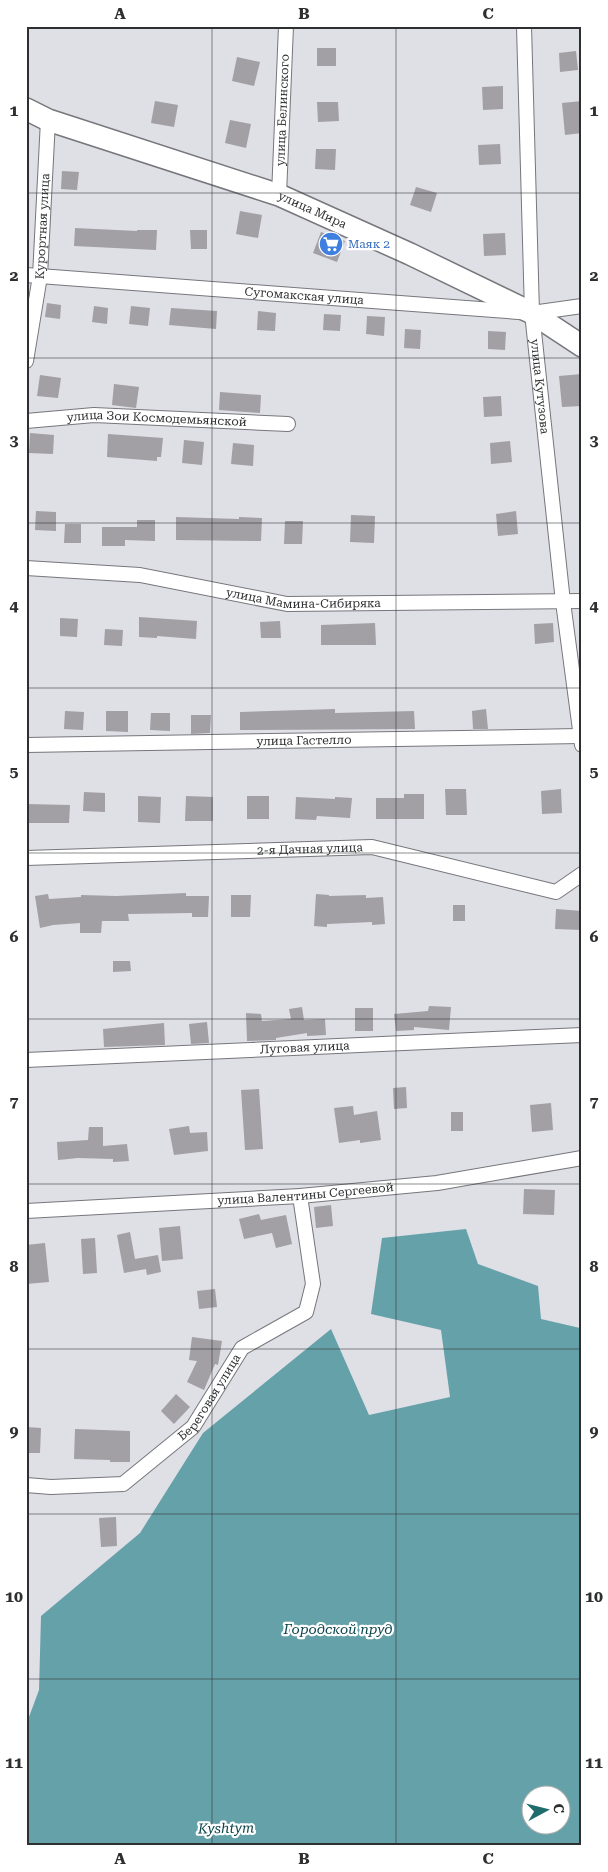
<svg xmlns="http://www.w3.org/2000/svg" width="608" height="1872" viewBox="0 0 608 1872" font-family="'Roboto Serif',serif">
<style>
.water{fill:#65a1a9;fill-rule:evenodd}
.building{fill:#a29fa5}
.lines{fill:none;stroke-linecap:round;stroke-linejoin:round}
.street-casing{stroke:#76767c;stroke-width:16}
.primary-casing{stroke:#76767c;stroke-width:24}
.street{stroke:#fff;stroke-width:14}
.primary{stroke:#fff;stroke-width:21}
.grid{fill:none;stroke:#2e2f31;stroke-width:1;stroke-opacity:0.55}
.labels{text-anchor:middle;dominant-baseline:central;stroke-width:4.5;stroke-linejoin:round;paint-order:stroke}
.street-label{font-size:12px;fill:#2e2f31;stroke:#fff}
.shop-label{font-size:12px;fill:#366cbe;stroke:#fff;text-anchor:start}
.water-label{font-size:14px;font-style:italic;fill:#0a444a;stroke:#fff}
.neatline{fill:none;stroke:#2e2f31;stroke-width:2}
.grid-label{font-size:16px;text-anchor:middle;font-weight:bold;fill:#2e2f31}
</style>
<rect width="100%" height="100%" fill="#dfdfe6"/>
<path class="water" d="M466 1229 478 1264 538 1286 541 1319 580 1328 582 1342V1846H26V1725L39 1690 41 1616 140 1533 203 1433 331 1329 369 1415 450 1397 441 1330 371 1314 382 1238ZM530 1794H560V1824H530Z"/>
<path class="building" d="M317 48H336V66H317Z
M576 51 578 70 560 72 559 53Z
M237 57 260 62 254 86 232 81Z
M503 86V109L483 110 482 87Z
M155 101 178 105 174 127 151 123Z
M582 101V133L565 135 562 103Z
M317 102H338L339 121 318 122Z
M230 120 251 124 246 148 225 143Z
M500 144 501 164 479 165 478 145Z
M316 149H336L335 170 315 169Z
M62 171 79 172 77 190 61 189Z
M416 187 437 193 431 212 410 205Z
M240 211 262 215 258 238 236 234Z
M75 228 137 231V230H157L156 250 74 246Z
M190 230H207V249H191Z
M321 232 345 241 337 262 313 253Z
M505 233 506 255 484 256 483 234Z
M47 303 61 305 60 319 45 317Z
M94 306 108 308 107 324 92 322Z
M131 306 150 308 148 326 129 324Z
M171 308 217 311 216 329 169 325Z
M258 311 276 313 275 331 257 330Z
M324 314 341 315 340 331 323 330Z
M367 316 385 317 384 336 366 334Z
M405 329 421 330 420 349 404 348Z
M488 331 506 332 505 350 488 349Z
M582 374V406L562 407 559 376Z
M40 375 61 378 58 398 37 396Z
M114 384 139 387 136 408 112 405Z
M220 392 261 395 260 413 219 410Z
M501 396 502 416 484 417 483 397Z
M30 433 54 435 53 454 29 453Z
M108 434 163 438 161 457H157V461L107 457Z
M184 440 204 442 202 465 182 463Z
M510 441 512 462 491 464 490 443Z
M233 443 254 445 253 466 231 464Z
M36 511 56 512V531L35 530Z
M516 511 518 534 498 536 496 514Z
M351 515 375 516 374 543 350 542Z
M176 517 239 519V517L262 518 261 541 176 540Z
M137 520H155V541L125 540V546H102V527H137Z
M285 521H303L302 544H284Z
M65 524H81V543H64Z
M139 617 197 621 196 639 157 636V638L139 637Z
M60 618 78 619 77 637 60 636Z
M280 621 281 638H261L260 622Z
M375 623 376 645H321V625Z
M553 623 554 642 535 644 534 624Z
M105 629 123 630 122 646 104 645Z
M335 709V713L414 711 415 729 240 730V712Z
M486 709 488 729H473L472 711Z
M65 711 84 712 83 730 64 729Z
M106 711H128V732L106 731Z
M151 713H170V731L150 730Z
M191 715H211L210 733 191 734Z
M445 789H466L467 815H446Z
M561 789 562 813 542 814 541 791Z
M84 792 105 793V812L83 811Z
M404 794H424V819H376V798H404Z
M138 796 161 797 160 823 138 822Z
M186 796 213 797V821H185Z
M247 796H269V819H247Z
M296 797 335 799V797L352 798 350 818 317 816 316 820 295 819Z
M26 804 70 805 69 823H26Z
M186 893V896H209L208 917H192V913L128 914 129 921H102L101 933H80V923L53 925 40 928 35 896 48 894 49 899 81 897V895L116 896Z
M316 894 329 895V896L366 895V898L383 897 385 924 372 925V922L327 924V927L314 926Z
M231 895H251L250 917H231Z
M453 905H465V921H453Z
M556 909 582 911V930L555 929Z
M113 961H130L131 971 113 972Z
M429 1006 451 1007 449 1030 414 1027V1030L396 1031 394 1014 428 1011Z
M302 1007 304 1020 325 1019 326 1035 307 1036V1033L276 1038V1040L247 1041 246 1013 261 1014 262 1021 291 1019 289 1009Z
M355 1008H373V1031H355Z
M207 1022 209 1043 191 1044 189 1024Z
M164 1023 165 1045 104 1047 103 1029Z
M406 1087 407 1108 394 1109 393 1088Z
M259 1089 263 1149 245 1150 241 1090Z
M551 1103 553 1130 532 1132 530 1105Z
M353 1106 354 1115 377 1111 381 1140 360 1143V1140L339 1143 334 1108Z
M451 1112H463V1131H451Z
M189 1126 190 1133 207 1132 208 1151 174 1155 169 1129Z
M89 1127H103V1146L127 1144 129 1161 113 1162V1159L78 1158 58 1160 57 1142 88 1140Z
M524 1189 555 1190 554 1215 523 1214Z
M331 1205 333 1226 316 1228 314 1207Z
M259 1214 261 1220 286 1215 292 1244 276 1248 272 1233 244 1239 239 1219Z
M180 1226 183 1259 162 1261 159 1228Z
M130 1232 135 1259 158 1255 161 1272 147 1275 146 1269 124 1273 117 1235Z
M95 1238 97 1273 83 1274 81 1239Z
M45 1243 49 1282 26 1284V1245Z
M215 1289 217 1307 199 1309 197 1291Z
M192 1337 222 1341 218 1365 215 1364 204 1390 187 1382 197 1361 189 1360Z
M176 1394 190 1407 174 1424 161 1411Z
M26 1427 41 1428 40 1453H26Z
M75 1429 130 1431V1462H110V1460L74 1459Z
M116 1517 117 1546 101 1547 99 1518Z"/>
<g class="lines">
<g class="street-casing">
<g id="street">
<path id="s1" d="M524 26 532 313 563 602 582 745"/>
<path id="s2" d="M279 195 286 26"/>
<path id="s3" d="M26 275 532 313 582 306"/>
<path id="s4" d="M26 361 40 276 48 120 41 119"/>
<path id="s5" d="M26 421 94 415 288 424"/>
<path id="s6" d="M26 568 140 575 287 604 582 601"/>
<path id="s7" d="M26 745 580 736"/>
<path id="s8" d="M26 858 372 847 556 892 582 874"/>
<path id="s9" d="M26 1060 582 1035"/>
<path id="s10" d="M26 1211 300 1196 437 1183 582 1158"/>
<path id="s11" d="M26 1485 51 1487 123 1484 193 1427 242 1348 306 1312 313 1284 300 1196"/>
</g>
</g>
<g class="primary-casing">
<g id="primary">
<path id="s12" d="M26 109 48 120 279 195 410 254 532 313 582 346"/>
</g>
</g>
<use href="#street" class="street"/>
<use href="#primary" class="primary"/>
</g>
<path class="grid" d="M212 26V1846M396 26V1846M26 193H582M26 358H582M26 523H582M26 688H582M26 853H582M26 1019H582M26 1184H582M26 1349H582M26 1514H582M26 1679H582"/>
<defs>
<g id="supermarket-disc" transform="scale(1.25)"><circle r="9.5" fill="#3f7fe0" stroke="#fff"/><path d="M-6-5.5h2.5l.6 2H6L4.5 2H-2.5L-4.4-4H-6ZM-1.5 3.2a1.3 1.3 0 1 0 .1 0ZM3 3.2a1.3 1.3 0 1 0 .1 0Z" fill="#fff"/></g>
</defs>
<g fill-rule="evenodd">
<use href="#supermarket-disc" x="331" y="244"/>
</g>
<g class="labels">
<g class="street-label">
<text stroke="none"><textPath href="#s2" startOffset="85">улица Белинского</textPath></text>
<text stroke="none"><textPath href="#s12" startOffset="304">улица Мира</textPath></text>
<text stroke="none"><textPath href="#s4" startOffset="136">Курортная улица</textPath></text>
<text stroke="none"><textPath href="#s3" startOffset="279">Сугомакская улица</textPath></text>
<text stroke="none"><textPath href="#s1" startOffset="361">улица Кутузова</textPath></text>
<text stroke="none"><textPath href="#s5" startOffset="131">улица Зои Космодемьянской</textPath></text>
<text stroke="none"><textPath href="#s6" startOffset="280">улица Мамина-Сибиряка</textPath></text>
<text stroke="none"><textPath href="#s7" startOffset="278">улица Гастелло</textPath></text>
<text stroke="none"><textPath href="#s8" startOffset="284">2-я Дачная улица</textPath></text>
<text stroke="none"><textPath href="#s9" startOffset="279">Луговая улица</textPath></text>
<text stroke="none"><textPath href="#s10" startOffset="280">улица Валентины Сергеевой</textPath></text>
<text stroke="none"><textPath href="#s11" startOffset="221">Береговая улица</textPath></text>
</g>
<g class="shop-label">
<text x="348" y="244">Маяк 2</text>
</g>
<g class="water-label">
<text x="338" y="1629">Городской пруд</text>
<text transform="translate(226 1828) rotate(-1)">Kyshtym</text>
</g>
</g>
<rect width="608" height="1872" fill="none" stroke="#ffffff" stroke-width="55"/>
<g transform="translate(546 1810) rotate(83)"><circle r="24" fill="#ffffff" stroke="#abacad"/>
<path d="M0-4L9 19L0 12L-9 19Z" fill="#1f6c6c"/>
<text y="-8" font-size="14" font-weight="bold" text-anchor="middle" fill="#2e2f31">С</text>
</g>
<rect x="28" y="28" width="552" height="1816" class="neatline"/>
<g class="grid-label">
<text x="120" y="19">A</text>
<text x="304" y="19">B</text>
<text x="488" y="19">C</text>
<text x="14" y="116">1</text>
<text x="594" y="116">1</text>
<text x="14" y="281">2</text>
<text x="594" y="281">2</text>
<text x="14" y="446">3</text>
<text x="594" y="446">3</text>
<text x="14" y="611">4</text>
<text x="594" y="611">4</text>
<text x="14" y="777">5</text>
<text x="594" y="777">5</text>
<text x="14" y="942">6</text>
<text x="594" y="942">6</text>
<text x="14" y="1107">7</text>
<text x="594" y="1107">7</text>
<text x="14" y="1272">8</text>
<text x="594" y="1272">8</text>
<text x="14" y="1437">9</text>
<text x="594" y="1437">9</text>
<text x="14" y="1602">10</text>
<text x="594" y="1602">10</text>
<text x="14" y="1768">11</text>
<text x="594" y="1768">11</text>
<text x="120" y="1864">A</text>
<text x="304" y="1864">B</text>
<text x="488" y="1864">C</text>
</g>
</svg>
